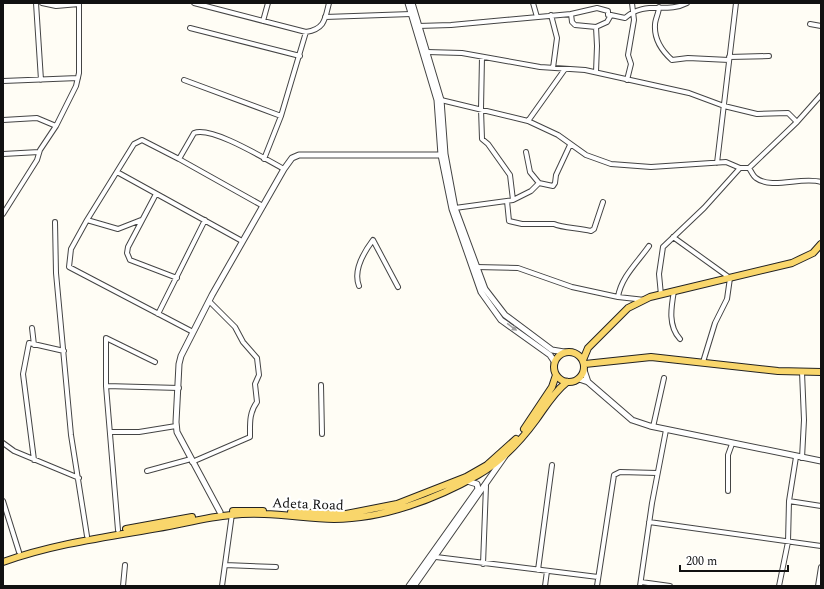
<svg xmlns="http://www.w3.org/2000/svg" width="824" height="589" viewBox="0 0 824 589" font-family="Spectral,serif">
<style>
.lines{fill:none;stroke-linecap:round;stroke-linejoin:round}
.minor-casing{stroke:#444;stroke-width:6}
.tertiary-casing{stroke:#444;stroke-width:7}
.primary-casing{stroke:#222;stroke-width:8}
.minor{stroke:#fff;stroke-width:4}
.tertiary{stroke:#fff;stroke-width:5}
.primary{stroke:#f9d66b;stroke-width:6}
.oneway{fill:#a0a0a0}
.labels{text-anchor:middle;dominant-baseline:central;stroke-width:4;stroke-linejoin:round;paint-order:stroke}
.street-label{font-size:14px;fill:#111;stroke:#fff}
</style>
<rect width="100%" height="100%" fill="#fffdf5"/>
<g class="lines">
<g class="minor-casing">
<path id="minor" d="M36 3 41 80
M42 3 56 6 79 4
M194 3 306 32C325 29 325 19 329 3
M533 3 537 17
M659 7C659 13 655 19 655 25 654 40 662 51 672 60L688 58 729 60
M571 14 597 8 608 11V15H611
M551 15 557 38 553 68
M325 17 411 14
M263 21 268 3
M810 24 821 26
M418 26 451 25 571 14 572 22 575 25 596 27 607 22 611 15 625 18C645 0 666 14 687 3
M596 27 597 46 596 72
M190 28 300 56
M427 52 462 53 540 67 585 70 689 93 724 106 757 114 788 113 797 122
M482 57 481 109 482 139 488 144 510 175 513 200
M729 57 769 56
M184 80 281 116
M627 80 631 64 628 55 634 20 632 3
M3 81 78 78
M441 100 528 121 558 135 586 155 611 164 651 167 726 162 740 168
M3 120 37 118 56 126
M528 121 565 69
M526 152 530 172 539 183
M3 154 39 152
M179 159 194 133C212 126 265 159 284 169
M264 159 281 116 306 32
M717 163 736 3
M749 168 797 122 821 95
M117 172 242 241
M156 194 128 247 127 253 130 260 177 278
M507 201 509 221 522 224H554C562 228 580 228 591 231L594 229 603 202
M455 208 513 200 531 191 539 183 553 186 555 183 556 175 570 145
M3 214 37 160 40 150 56 126 76 86 79 73V3
M87 220 134 144 142 140 179 159 263 206
M141 220 118 229 87 220 71 249 69 267 193 332
M55 222 56 273 71 435 87 536
M673 237 730 278 727 299 715 323 703 362
M476 267 518 268 572 287 618 297 645 300
M359 286C353 271 364 252 373 240L398 287
M674 291C671 308 668 326 680 339
M661 295 659 274 663 247 704 208 740 168H749C751 171 753 176 756 178 772 190 802 176 821 182
M618 297C621 277 638 262 649 246
M158 314 205 220
M32 328 34 345
M802 372 804 420 802 458
M321 385 322 434
M106 386 179 388
M653 427 664 378
M111 432H139L176 426
M3 443 14 451 79 478
M34 460 23 374 29 343 64 351
M192 462 250 437C250 423 249 413 257 402L255 384 259 375 257 358 243 342 235 327 209 301
M147 471 191 459
M728 491V455L732 444
M3 501 19 552
M789 501 821 506
M649 522 821 546
M118 530 106 386V338L155 362
M436 557 598 577
M483 564 486 486
M225 565 276 567
M538 570 552 465
M641 582 670 586
M123 586 125 565
M222 586 232 514
M545 586 547 571
M597 586 614 475 620 472 657 473
M640 586 652 503 666 430
M779 586 788 542 789 501 796 457
M818 586 821 567"/>
</g>
<g class="tertiary-casing">
<path id="tertiary" d="M408 3 437 100 441 155 452 209 481 292 501 320 550 355 554 361
M412 3 441 100 445 154 455 208 485 289 505 315 552 350 564 352
M584 370 588 382
M579 379 588 382 632 420 650 426 821 461
M220 512 177 432 176 422 179 364 181 356 212 295 284 169 292 158 299 155H441
M409 586 478 489 477 484 467 481
M414 586 505 456"/>
</g>
<g class="primary-casing">
<path id="primary" d="M554 367a15 15 0 1 1 30 0a15 15 0 1 1-30 0Z
M583 360 588 348 628 308 650 297 792 263 813 253 821 244
M585 364 651 357 778 371 821 372
M524 429 552 387 556 375
M233 511H263
M291 512 346 514 397 504 466 477 487 465 516 439
M126 529 192 517
M3 562C53 544 106 537 158 528 182 524 207 517 231 515 265 511 300 518 334 519 383 519 436 499 478 475 502 461 520 442 536 420 546 406 554 392 567 382"/>
</g>
<use href="#minor" class="minor"/>
<use href="#tertiary" class="tertiary"/>
<use href="#primary" class="primary"/>
</g>
<defs><path id="oneway-solid" d="M-6-.8H1V-3.2L6.5 0L1 3.2V.8H-6Z"/></defs>
<use class="oneway" href="#oneway-solid" transform="translate(512 327) rotate(36)"/>
<g class="labels">
<g class="street-label">
<text transform="translate(308 504) rotate(2)">Adeta Road</text>
</g>
</g>
<rect width="824" height="589" fill="none" stroke="#111111" stroke-width="8"/>
<path d="M680 565v6h108v-6" fill="none" stroke="#111111" stroke-width="2"/>
<text x="686" y="565" font-size="12" fill="#111111" stroke="#ffffff" stroke-width="3" paint-order="stroke">200 m</text>
</svg>
